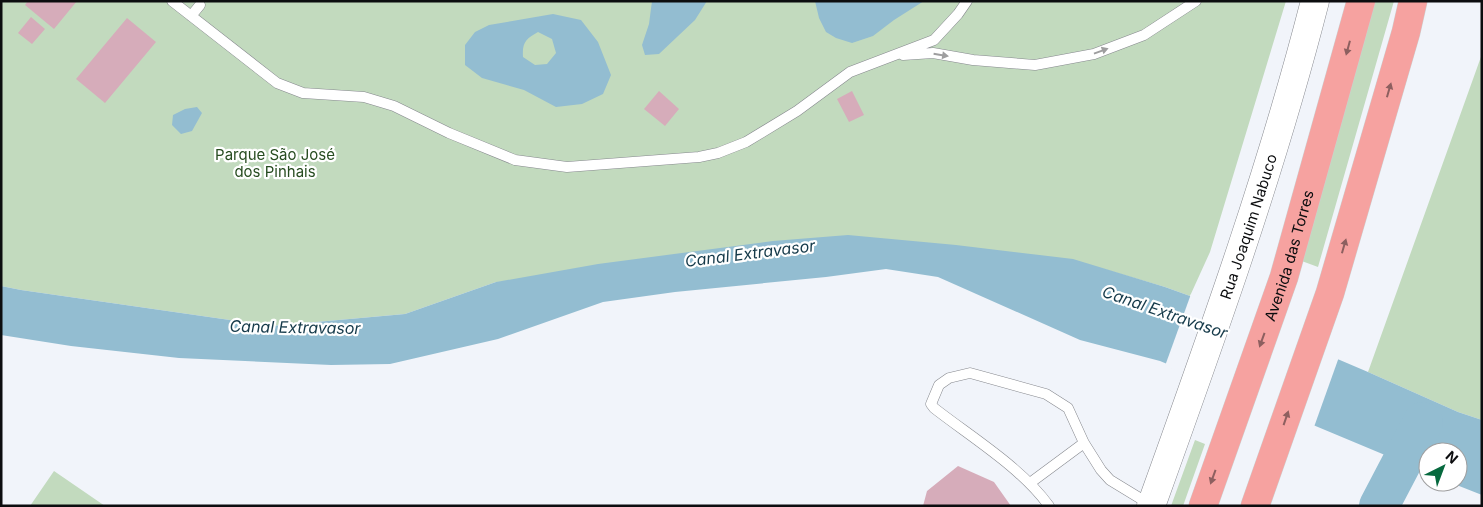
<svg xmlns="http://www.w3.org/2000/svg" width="1483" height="507" viewBox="0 0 1483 507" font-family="Inter,sans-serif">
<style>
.green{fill:#c2dabe}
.water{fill:#93bdd1;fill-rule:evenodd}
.pier{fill:#f1f4fa}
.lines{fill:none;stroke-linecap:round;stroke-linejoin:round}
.river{stroke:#93bdd1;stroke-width:40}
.building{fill:#d6acba}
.lane-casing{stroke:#86888e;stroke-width:11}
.secondary-casing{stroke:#86888e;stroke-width:29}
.highway-casing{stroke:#cecfcf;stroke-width:29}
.lane{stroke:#fff;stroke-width:10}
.secondary{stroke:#fff;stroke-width:28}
.highway{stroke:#f6a2a0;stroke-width:28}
.oneway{fill:#8d5f5f}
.oneway2{fill:#9e9e9f}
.labels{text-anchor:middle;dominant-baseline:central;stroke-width:4.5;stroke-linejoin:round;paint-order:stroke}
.park-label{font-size:15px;fill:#274c20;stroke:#fff}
.street-label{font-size:15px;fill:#0c0d0f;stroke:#fff}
.water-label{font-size:16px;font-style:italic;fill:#143949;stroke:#fff}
</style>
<rect width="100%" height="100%" fill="#f1f4fa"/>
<path class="green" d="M1 1H1286L1210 252 1190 296 1165 287 1073 260 496 282 405 314 272 326 21 290 1 286Z
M1373 1H1394L1318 267 1299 260Z
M1482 54V420L1458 412 1368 372Z
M1195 440 1205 444 1183 506H1171Z
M54 471 105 506H30Z"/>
<path class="water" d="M652 1H707L695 20 659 54 645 55 642 45 649 24Z
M815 1H924L894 20 873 36 852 43 836 38 826 32 819 18Z
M553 14 581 20 598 42 611 75 603 94 582 104 556 107 524 90 482 78 465 65V45L475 32 489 25ZM538 32 552 39 556 53 547 64 535 65 523 57C522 42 526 39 538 32Z
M197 107 202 113 192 131 181 134 172 125 173 115 185 109Z
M848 235 956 245 1073 259 1165 287 1190 296 1368 372 1458 412 1482 420V495L1449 482H1458V452H1428V473L1160 361 1080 340 938 277 886 269 826 277 675 292 603 302 498 339 390 364 331 365 179 358 71 346 1 335V286L21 290 272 326 405 314 496 282 598 264 773 241Z"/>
<path class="pier" d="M1191 294 1339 357 1314 427 1165 366Z"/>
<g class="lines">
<path class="river" d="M1379 506 1423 422"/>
</g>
<path class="building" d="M28 1H77L54 29 25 5Z
M31 17 45 29 32 44 18 33Z
M127 18 156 42 105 103 76 79Z
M659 91 679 109 665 126 644 109Z
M852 91 864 115 849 122 837 99Z
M958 466 994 482 1011 506H923L927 491Z"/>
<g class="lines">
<g class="lane-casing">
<path id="lane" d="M172 1 277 83 303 93 364 97 394 106 449 133 515 160 567 167 699 157 718 153 746 142 797 111 850 72 934 40 958 14 967 1
M191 16 200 5
M903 55 933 53 973 60 1035 65 1094 54 1144 35 1196 1
M1030 483 1084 443
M1049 506C1022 468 971 437 934 408L931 404 939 385 949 378 970 373 1046 394 1068 408 1084 443 1101 470 1110 480 1151 505"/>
</g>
<g class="secondary-casing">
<g id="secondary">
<path id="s1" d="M1151 506C1211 339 1271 173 1315 1"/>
</g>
</g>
<g class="highway-casing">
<g id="highway">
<path id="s2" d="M1203 506 1284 277 1361 1"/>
<path d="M1255 506 1330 293 1406 32 1413 1"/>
</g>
</g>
<use href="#lane" class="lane"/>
<use href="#secondary" class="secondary"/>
<use href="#highway" class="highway"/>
</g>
<defs><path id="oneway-solid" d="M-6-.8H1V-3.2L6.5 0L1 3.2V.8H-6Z" transform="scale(1.25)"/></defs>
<g class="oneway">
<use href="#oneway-solid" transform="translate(1348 48) rotate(105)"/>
<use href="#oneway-solid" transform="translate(1389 90) rotate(-74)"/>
<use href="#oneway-solid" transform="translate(1344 246) rotate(-74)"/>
<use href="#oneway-solid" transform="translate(1262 340) rotate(110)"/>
<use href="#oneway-solid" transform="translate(1286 418) rotate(-71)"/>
<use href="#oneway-solid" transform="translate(1213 477) rotate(110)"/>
</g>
<g class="oneway2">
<use href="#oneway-solid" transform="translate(1101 51) rotate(-20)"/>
<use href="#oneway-solid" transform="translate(941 55) rotate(9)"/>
</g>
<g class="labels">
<g class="park-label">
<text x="275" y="154">Parque São José<tspan x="275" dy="17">dos Pinhais</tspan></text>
</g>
<g class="street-label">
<text stroke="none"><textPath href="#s1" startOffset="296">Rua Joaquim Nabuco</textPath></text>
<text stroke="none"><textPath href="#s2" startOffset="265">Avenida das Torres</textPath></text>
</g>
<g class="water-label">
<text transform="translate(750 253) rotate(-7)">Canal Extravasor</text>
<text transform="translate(1165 312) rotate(19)">Canal Extravasor</text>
<text transform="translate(295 327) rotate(1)">Canal Extravasor</text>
</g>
</g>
<rect width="1483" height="507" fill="none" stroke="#0c0d0f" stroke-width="5"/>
<g transform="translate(1443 467) rotate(42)"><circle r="24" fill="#ffffff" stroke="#9e9e9f"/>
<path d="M0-4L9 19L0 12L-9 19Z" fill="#06693e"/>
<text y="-8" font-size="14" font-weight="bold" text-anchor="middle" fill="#0c0d0f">N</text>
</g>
</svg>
